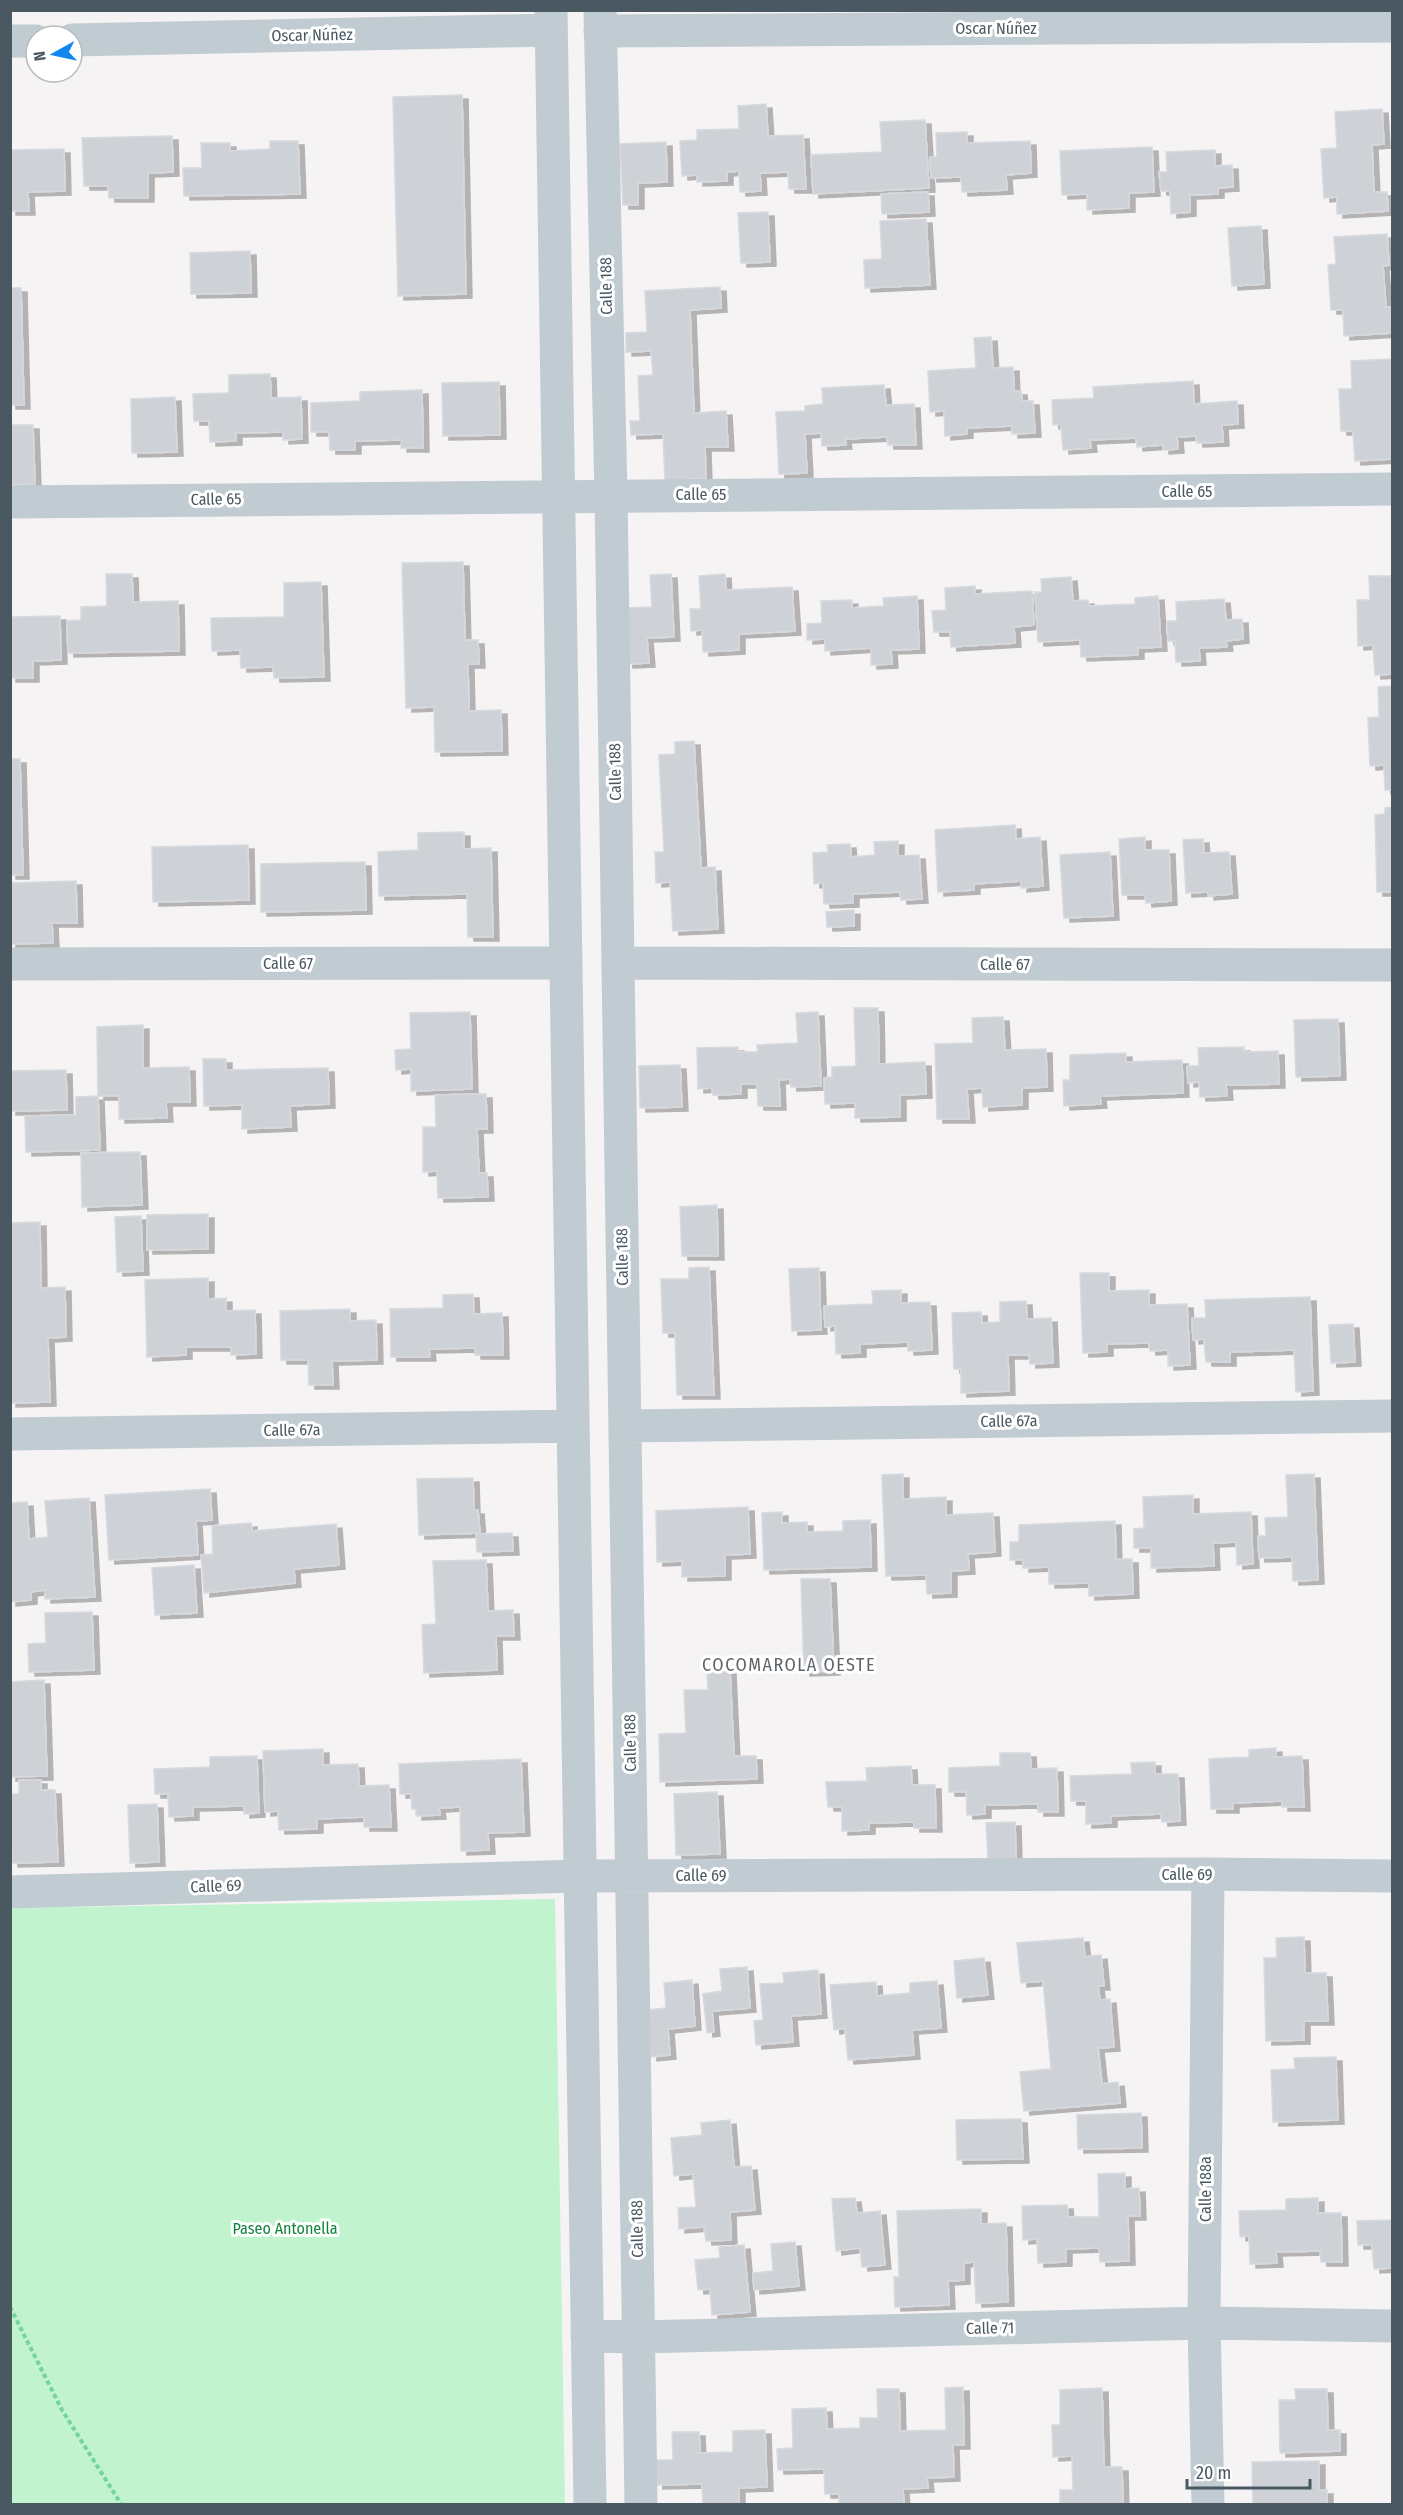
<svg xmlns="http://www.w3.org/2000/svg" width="1403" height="2515" viewBox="0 0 1403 2515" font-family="'Fira Sans Condensed',sans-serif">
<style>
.green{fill:#c1f3cf}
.building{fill:#ced2d7;stroke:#d6d9de;stroke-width:1.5;filter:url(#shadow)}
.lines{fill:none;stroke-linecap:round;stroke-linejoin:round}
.path{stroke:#76d39d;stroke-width:4;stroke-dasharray:4.5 3;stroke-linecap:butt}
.minor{stroke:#c0cbd2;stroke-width:33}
.labels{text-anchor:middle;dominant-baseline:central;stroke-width:6;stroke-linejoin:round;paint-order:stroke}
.street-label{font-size:16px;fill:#495861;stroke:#fff}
.park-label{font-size:16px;fill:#138440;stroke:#fff}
.neighbourhood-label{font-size:18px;letter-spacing:1.5px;fill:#5e6468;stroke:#fff}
</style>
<defs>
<filter id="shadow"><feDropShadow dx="6" dy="4" stdDeviation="0" flood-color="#0004"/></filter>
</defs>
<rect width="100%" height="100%" fill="#f5f3f3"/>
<path class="green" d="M555 1899 565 2504H11L10 1908Z"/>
<path class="building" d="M462 95 466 294 398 296 393 97Z
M766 104 768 136 803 135 806 189H789L788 172 760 173 761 191 740 192 739 171 727 172V181L697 182V175L682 176 680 141 697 140V130L739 129 738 106Z
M1382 109 1384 144 1372 145 1374 192H1387L1388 211 1337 214V197L1324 198 1321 149 1337 148 1335 112Z
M925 120 929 188 813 194 811 155 882 152 880 122Z
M967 132V143L1030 141 1031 173 1006 175 1007 190 962 192 961 177 931 178 930 157H937L936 133Z
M172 136 173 172 148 173V198H109L108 186H84L82 138Z
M270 141H298L300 194 184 196 183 168H202L201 143H230V151L270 149Z
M666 142 667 182 638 183V205H623L620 144Z
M1152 147 1154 192 1129 193V208L1087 210V194L1062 195 1060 151Z
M64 149 65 191 28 192 29 211H10V150Z
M1215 150V166L1232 165 1233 187 1218 188V194L1190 195V212L1171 214 1170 191H1161L1159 172H1167L1166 152Z
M928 192 929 212 882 214 881 194Z
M768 212 770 262 741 263 738 213Z
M926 219 930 285 865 288 864 260 882 259 880 221Z
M1261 226 1264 284 1232 286 1228 228Z
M1387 234 1389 265 1383 266 1386 307H1391L1392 333 1344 336 1343 310H1331L1328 265 1336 264 1334 237Z
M250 251 251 293 191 294 190 253Z
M720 287 721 308 690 310 694 413 726 411 728 447H705L706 478 665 481 663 434 631 435 630 421H640L638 376 653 375 651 351 626 352V333L647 332 645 291Z
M10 288H21L24 405H10Z
M991 337 993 368 1013 367 1014 391H1021L1022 401H1033L1035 433 1012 434V426L967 428V434L945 436 944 411 930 412 928 371 976 368 974 338Z
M1392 359V459L1355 461 1353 431H1341L1339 389H1352L1351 361Z
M270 374 271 398 301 397 302 439 283 440V432L236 433V441L210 442 209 421H194L193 394 229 393V375Z
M1193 381 1194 404 1237 401 1238 424 1222 425 1223 442 1197 443 1196 436 1177 437 1178 449 1163 450V445L1137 447 1136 438 1090 440 1091 448 1063 450 1061 424 1053 425 1052 400 1094 398 1093 387Z
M499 382 500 435 443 436 442 383Z
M884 385 886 405 914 404 916 445H888L887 437 845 439 846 445 822 446 821 433 805 434 807 473 779 474 776 412 805 411V406L823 404 822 388Z
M422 390 423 448H401L402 440 355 441V450H330L329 432H311V403L360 401V392Z
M175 397 177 452 132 453 131 399Z
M10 425H33L35 484 10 485Z
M463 562 465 640H478L479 664H468L469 711 501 710 502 751 435 752 434 707 406 708 402 563Z
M106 574H132L133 602 178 601 179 651 68 653 67 621 81 620V607L107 606Z
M671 574 674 637 647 638 649 663 627 664 624 608 652 607 650 575Z
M725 574 726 590 792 587 795 631 739 634V650L703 652 702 630 691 631 690 609H701L699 576Z
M1369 576H1392V674L1375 675 1373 645 1358 646 1357 600H1370Z
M1071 577 1073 601 1088 600 1089 606 1135 604V598L1158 596 1161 647 1138 648V655L1081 657 1080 640 1038 642 1035 592H1042L1041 579Z
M321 582 324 677 274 678 273 667 241 668 240 650 212 651 211 618 284 617V583Z
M975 586V594L1032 591 1034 625 1014 627 1015 643 951 647 950 632H934L932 611 946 610 945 588Z
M917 596 919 649 891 650 892 664 871 665V648L825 651V639L807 640V624L822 623 821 601 852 600V608L884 606 883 598Z
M1224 599 1226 620 1242 619 1243 639 1226 641 1227 647 1199 648 1200 661 1176 662 1175 641H1168L1167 621H1177L1176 602Z
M60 616 61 660 33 661V678H10V617Z
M1392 686V790H1385L1384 765 1370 766 1368 718 1379 717 1378 687Z
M694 741 701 868 715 867 718 929 673 931 670 882 656 883 655 852H664L659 755 675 754V742Z
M10 759H20L23 875H10Z
M1392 807V908V892H1377L1375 815 1385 814V808Z
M1015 825 1016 839 1040 837 1043 886 1021 888V881L974 884V890L938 892 935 830Z
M464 832V849L491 848 493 937H468L467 894 379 896 378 852 418 850V833Z
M1145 837V850H1169L1171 901 1146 903 1145 895H1122L1119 839Z
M1203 839 1204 853 1229 852 1232 894 1208 896V892L1186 893 1183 840Z
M898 841V856L919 855 922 899 901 900 900 892 853 894V903L824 904 823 883 814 884 813 853 828 852 827 845 850 844 851 857 875 855 874 842Z
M248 845 249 900 153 902 152 847Z
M1110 852 1113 916 1064 918 1060 855Z
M365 862 366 910 261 912V864Z
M76 881 77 923H52L53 943 10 944V883Z
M854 910V926L827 927 826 912Z
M854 1008H878L879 1064 925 1062 926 1094 900 1095V1117L855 1118V1103L825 1104 824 1078 832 1077V1067L856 1066Z
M470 1012 472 1089 411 1091V1069L396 1070 395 1050 411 1049 410 1013Z
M818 1012 821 1086 791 1087 790 1079 779 1080 780 1106H758L757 1084H741V1094L713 1095 712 1088 698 1089 697 1048 738 1047V1052H758L757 1045 798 1043 796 1013Z
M1003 1017 1005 1050 1046 1049 1047 1087 1022 1088V1105L983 1107 982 1088 967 1089 969 1119H937L935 1044 973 1043 972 1018Z
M1338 1019 1340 1076 1296 1077 1294 1020Z
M143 1025V1068L189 1067 190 1102H166L167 1118 119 1119V1096H98L97 1027Z
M1244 1047V1052L1278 1051 1279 1084 1226 1085 1227 1096 1200 1097 1199 1082 1188 1083 1187 1066H1199L1198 1048Z
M1126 1053V1062L1182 1060 1183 1093 1100 1096 1101 1104 1064 1106 1063 1080H1070V1055Z
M203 1059H226V1070L328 1068 329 1104 290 1106 291 1127 242 1129V1105L204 1106Z
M680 1065 682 1107 640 1108 639 1066Z
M66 1070 67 1110 10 1111V1071Z
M486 1094 487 1129H477L479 1173H487L488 1197 438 1198 437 1171 423 1172V1127H436L435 1095Z
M98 1096 100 1150 26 1152 25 1116 76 1115V1097Z
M140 1152 142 1205 82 1207 81 1153Z
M717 1205 718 1256H682L680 1207Z
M208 1214V1249L147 1250V1215Z
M141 1216 143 1271 117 1272 115 1217Z
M40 1222 41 1288 65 1287 66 1337 48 1338 50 1402 10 1403V1223Z
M709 1267 714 1395H677L675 1333H663L661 1279H689V1268Z
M819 1268 821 1330 792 1331 789 1269Z
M1080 1273H1109V1291L1149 1290V1305L1187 1304 1190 1365 1168 1366V1350L1150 1351 1149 1343 1107 1344V1352L1083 1353Z
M208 1278V1299L226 1298V1311L255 1310 256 1354 231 1355V1347H186V1355L147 1357 145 1280Z
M901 1290V1303L930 1302 932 1350 908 1351V1342L860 1344V1353L836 1354 835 1326 825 1327 824 1306 873 1304 872 1291Z
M473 1294 474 1314 502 1313 503 1355H475V1348L429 1349 430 1357H391L390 1309 443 1308V1295Z
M1310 1297 1313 1391 1296 1392 1294 1350 1230 1352V1362H1206L1204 1339 1193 1340 1192 1318H1206L1205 1300Z
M1026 1301 1027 1319 1051 1318 1053 1363 1030 1364 1029 1355H1008L1009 1391 961 1393V1369H954L952 1313 981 1312 982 1323 1000 1322V1302Z
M350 1309V1321L376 1320 377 1360 332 1361 333 1385H309L308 1360H281L280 1311Z
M1353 1324 1355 1362 1331 1363 1329 1325Z
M903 1474V1499L946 1497V1515L993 1513 995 1552 968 1554 969 1570 951 1571V1593L927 1594 926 1575 886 1576 882 1475Z
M1314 1474 1318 1580 1293 1581 1292 1557 1259 1558 1258 1536H1266L1265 1518 1288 1517 1286 1475Z
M473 1478 474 1510H478L480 1533 419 1535 417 1479Z
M210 1489 212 1520 196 1521 198 1555 109 1560 105 1495Z
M1193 1495V1514L1251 1512 1253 1564 1237 1565 1236 1542 1213 1543 1214 1566 1151 1568V1548H1134V1529L1144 1528 1143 1497Z
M89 1498 95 1597 45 1599V1590L31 1592V1600L10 1602V1503L27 1502 29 1539 48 1537 45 1501Z
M748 1507 750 1554 725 1555V1576L682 1577V1561L657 1562 656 1511Z
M782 1512V1523L807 1522V1532L843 1531V1521L870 1520 871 1567 764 1570 762 1513Z
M1115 1521 1116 1559H1132L1133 1594 1089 1596V1583L1049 1584V1567L1023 1568V1560H1010V1542H1019V1525Z
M251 1523 252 1531 336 1524 339 1565 294 1569 295 1583 204 1593 201 1555 213 1554 212 1526Z
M512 1533 513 1551 477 1552 476 1534Z
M486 1560 488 1611 513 1610 514 1636H496L497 1670 424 1673 422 1625 436 1624 433 1561Z
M194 1565 197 1613 155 1615 152 1568Z
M801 1579H830L834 1671 804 1672Z
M92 1612 94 1670 29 1672 28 1644 46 1643 45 1613Z
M730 1670 734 1756H756L757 1779 660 1782 659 1734 686 1733 684 1690H708L707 1671Z
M44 1680 47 1776 10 1777V1682Z
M1276 1748V1757L1302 1756 1304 1807H1282V1801L1233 1803V1809H1211L1209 1759 1249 1757V1750Z
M323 1749V1765L358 1764 359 1786 389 1785 391 1827H364V1817L317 1819V1829L279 1830 278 1811 265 1812 263 1751Z
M1000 1753H1030L1031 1769 1057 1768 1058 1812H1038V1804L985 1805V1814L967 1815 966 1792H949V1768L1000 1766Z
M257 1756 259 1813 244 1814V1806L193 1807V1816L169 1817 168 1794H155L154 1769 210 1767V1757Z
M521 1759 524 1832 488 1833 489 1850 461 1851 460 1807 439 1808 440 1815 416 1816V1809H412L411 1794H400L399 1764Z
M1155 1762V1774H1178L1180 1821 1162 1822 1161 1814 1111 1816V1823L1086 1824V1801H1071L1070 1776 1132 1774 1131 1763Z
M911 1766 912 1785H935L936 1828H914V1822L869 1823V1830L842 1831V1807H828L826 1782 867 1781 866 1768Z
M19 1780H41V1790H55L58 1862 12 1863 10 1794H19Z
M717 1792 720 1854 676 1855 674 1794Z
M157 1804 159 1862 130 1863 128 1805Z
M1015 1822 1016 1858 988 1859 986 1823Z
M1304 1937 1305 1973H1326L1328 2021H1304V2040L1266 2041 1264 1958H1277L1276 1938Z
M1083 1938 1085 1957 1101 1955 1104 1986H1098L1100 2000 1110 1999 1114 2047 1098 2048 1102 2084 1118 2082 1120 2103 1024 2111 1020 2072 1051 2069 1043 1981 1021 1983 1017 1943Z
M984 1958 988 1995 957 1998 954 1961Z
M747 1967 750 2008 712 2011 714 2032 707 2033 703 1994 722 1991 720 1969Z
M818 1970 821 2014 791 2016 793 2042 756 2045 754 2021 763 2020 760 1984 784 1983 783 1973Z
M692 1980 695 2026 668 2029 670 2055 651 2057 648 2010 666 2008 664 1983Z
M937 1981 941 2028 912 2030 914 2055 848 2060 845 2028 834 2030 830 1985 876 1982 877 1996 910 1993V1983Z
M1336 2057 1338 2120 1273 2122 1271 2070 1295 2069 1294 2058Z
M1141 2113 1142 2148 1078 2149 1077 2115Z
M1021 2119 1023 2159 957 2160 956 2120Z
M730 2120 734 2167 751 2166 755 2210 730 2212 731 2240 706 2241 704 2227 679 2229 678 2208 696 2207 693 2174 674 2176 671 2138 702 2135 701 2123Z
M1125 2173V2189L1139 2188 1140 2216H1128L1129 2261 1100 2262 1099 2248 1066 2249V2262L1038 2263 1037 2239 1023 2240 1022 2206 1067 2205 1068 2217H1099L1098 2174Z
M855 2198 857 2213 880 2211 885 2265 862 2267 860 2248 836 2251 832 2199Z
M1318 2198V2213H1341L1342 2262H1321L1320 2251 1276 2252 1277 2263 1250 2264 1249 2236 1240 2237 1239 2211 1286 2210V2199Z
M981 2209V2224L1006 2223 1008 2302 976 2303 974 2262 964 2263V2280L948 2281 949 2305 895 2307 894 2277H899L897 2211Z
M1392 2220V2268L1374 2269 1372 2245H1358L1357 2221Z
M795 2242 799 2286 754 2290 753 2273 773 2271 771 2244Z
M744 2245 750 2312 712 2315 710 2289 698 2290 695 2260 720 2258 719 2247Z
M963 2387 964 2445H953L954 2477 927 2478 928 2488 903 2489 904 2504H839V2494H825L824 2469 778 2470 777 2449 793 2448 792 2409 826 2408 827 2429 860 2428V2418H878L877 2389H899L900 2431 946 2430 945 2388Z
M1102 2388 1104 2467H1122L1123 2504H1060V2490H1073L1072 2456 1053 2457 1052 2425H1060V2390Z
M1295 2389H1327L1328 2430H1340V2451L1280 2453 1279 2400H1296Z
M765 2430 767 2487 739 2488V2504H703L702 2484 657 2485 656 2460H673L672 2432H699L700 2453 733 2452V2431Z
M1319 2461V2490H1327V2504H1253L1252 2462Z"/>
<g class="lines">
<path class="path" d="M10 2307 62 2410 121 2504"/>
<path class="minor" d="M551 10 590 2504
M600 10 611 495 641 2504
M600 31 1392 26
M72 40 551 30
M10 41H36
M10 502 1392 489
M618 963 1392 965
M10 964 566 963
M625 1426 1392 1416
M10 1434 573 1426
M1208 1874 1204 2323 1208 2504
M10 1892 580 1876 1208 1874 1392 1876
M587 2336 639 2337 1204 2323 1392 2326"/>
</g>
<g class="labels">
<g class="street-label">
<text x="996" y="28">Oscar Núñez</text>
<text transform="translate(312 35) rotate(-1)">Oscar Núñez</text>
<text transform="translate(606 286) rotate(-91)">Calle 188</text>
<text x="1187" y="491">Calle 65</text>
<text x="701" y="494">Calle 65</text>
<text transform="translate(216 499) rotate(-1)">Calle 65</text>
<text transform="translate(615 772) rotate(-91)">Calle 188</text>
<text x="288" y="963">Calle 67</text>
<text x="1005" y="964">Calle 67</text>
<text transform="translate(622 1257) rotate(-91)">Calle 188</text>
<text transform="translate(1009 1421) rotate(-1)">Calle 67a</text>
<text transform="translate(292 1430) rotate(-1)">Calle 67a</text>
<text transform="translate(630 1743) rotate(-91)">Calle 188</text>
<text x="1187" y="1874">Calle 69</text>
<text x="701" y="1875">Calle 69</text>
<text transform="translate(216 1886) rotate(-2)">Calle 69</text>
<text transform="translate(1205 2189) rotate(-90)">Calle 188a</text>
<text transform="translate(637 2229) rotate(-91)">Calle 188</text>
<text transform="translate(990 2328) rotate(-1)">Calle 71</text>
</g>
<g class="park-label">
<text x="285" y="2228">Paseo Antonella</text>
</g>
<g class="neighbourhood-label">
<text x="789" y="1665">COCOMAROLA OESTE</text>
</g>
</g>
<rect width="1403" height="2515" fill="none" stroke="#495861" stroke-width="24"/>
<g transform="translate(54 54) rotate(262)"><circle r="28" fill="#ffffff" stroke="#b6bcc0" stroke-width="1.5"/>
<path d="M0-4.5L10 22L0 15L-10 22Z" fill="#1187f0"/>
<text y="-9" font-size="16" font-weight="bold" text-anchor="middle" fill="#495861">N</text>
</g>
<path d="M1187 2479v9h123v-9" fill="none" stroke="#495861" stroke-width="3"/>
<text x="1196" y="2479" font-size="18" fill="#495861" stroke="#ffffff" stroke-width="4.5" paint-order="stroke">20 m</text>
</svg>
